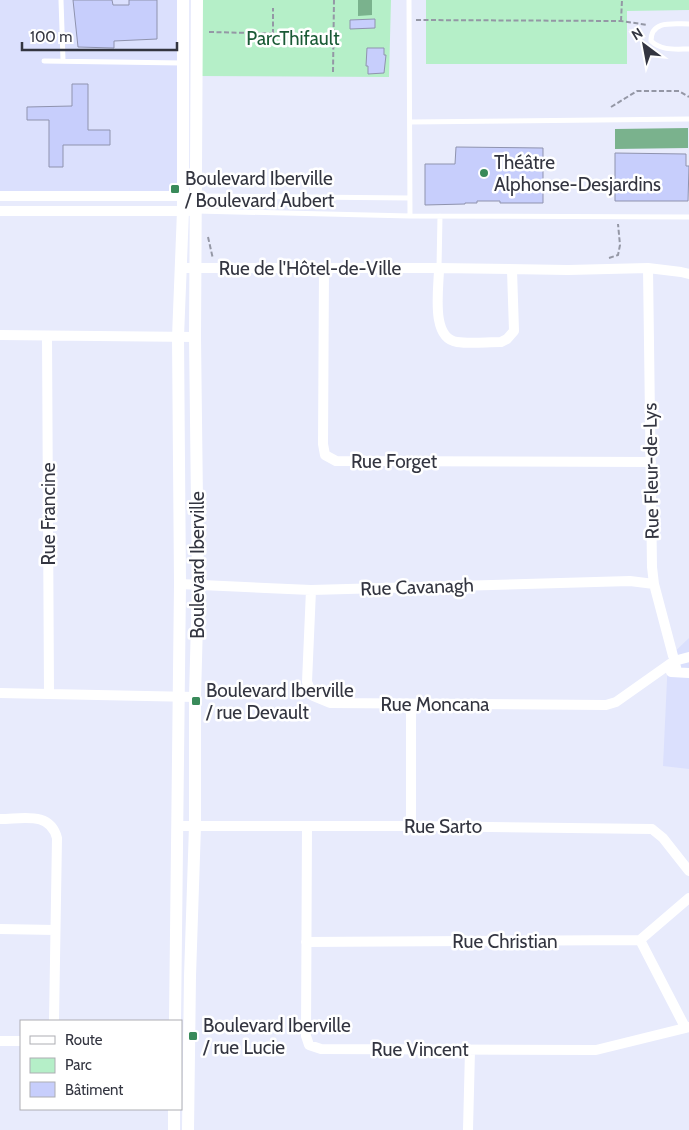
<svg xmlns="http://www.w3.org/2000/svg" width="689" height="1130" viewBox="0 0 689 1130" font-family="Cabin,sans-serif">
<style>
.built{fill:#dbe0fd}
.green{fill:#b5efc8}
.water{fill:#7ab28d}
.building{fill:#c7cefc;stroke:#8f93ae}
.lines{fill:none;stroke-linecap:round;stroke-linejoin:round}
.path{stroke:#9497a5;stroke-width:2;stroke-dasharray:5 2.5;stroke-linecap:butt}
.service{stroke:#fff;stroke-width:5}
.minor{stroke:#fff;stroke-width:10}
.tertiary{stroke:#fff;stroke-width:12}
.poi-dot{fill:#398a5a;stroke:#fff;stroke-width:2}
.labels{text-anchor:middle;dominant-baseline:central;stroke-width:5;stroke-linejoin:round;paint-order:stroke}
.park-label{font-size:19px;fill:#1a5a36;stroke:#fff}
.poi-label{font-size:19px;fill:#333540;stroke:#fff;text-anchor:start}
.street-label{font-size:19px;fill:#333540;stroke:#fff}
</style>
<rect width="100%" height="100%" fill="#e8ebfc"/>
<path class="built" d="M0 0H183L182 196H0Z
M689 638V769L663 766 668 658Z"/>
<path class="green" d="M196 0H391L389 77 196 76Z
M426 0H689V10L627 11V64H426Z"/>
<path class="water" d="M358 0H372V15L358 16Z
M688 128V148L615 149V129Z"/>
<path class="building" d="M73 0H112L113 5H129V0H157V39L114 41V48L78 47Z
M375 19V28L350 29V20Z
M367 48H384V55H386L384 73 368 74V66H366Z
M72 84H88V130H110V145H63V167H49V120H27V107L72 106Z
M456 147 543 148V203H500V201H477V203H465V204L425 205V164H455Z
M615 153 686 154V166H689L688 201H615Z"/>
<g class="lines">
<path class="path" d="M416 20 621 21 648 25
M621 21 622 0
M209 32 334 35
M273 34V8
M333 72 334 0
M611 107 637 91H679L689 97
M208 237 213 259
M609 258 618 255 620 245 618 224"/>
<path class="service" d="M61 0 63 60
M409 0 410 216
M689 24C673 24 651 20 651 41 662 51 675 49 689 49
M44 61 182 63
M410 122 689 119
M196 196 410 198
M196 211 410 216 689 217
M439 268 440 216"/>
<path class="minor" d="M0 196H189
M0 211H189
M182 268H439L568 270 648 268 681 272 689 274
M439 268C439 288 430 338 457 342 471 344 486 342 501 342L507 339 514 331 512 270
M648 268 652 567 654 584 677 671
M324 269 323 444 325 455 336 461 651 462
M0 335 195 337
M47 336 49 693
M180 584 311 590 630 581 654 584
M311 590 307 682 313 696 330 703 606 705 616 702 674 661 689 657
M671 672 689 673
M0 693 195 697
M0 819C23 819 50 811 57 838L54 1021
M178 826H411L652 829 663 838 689 871
M307 826 306 1036 309 1045 321 1049 596 1050 689 1027
M411 826V705
M0 929 55 930
M640 940 685 1027
M306 942 640 940 689 898
M0 1041H21
M468 1130 470 1050"/>
<path class="tertiary" d="M175 1021 180 584 178 337 183 211V0
M174 1130V1109
M188 1130 190 976 195 826V697L198 585 195 337 197 0"/>
</g>
<g class="poi-dot">
<circle cx="484" cy="173" r="5"/>
<rect x="170" y="184" width="10" height="10" rx="2.5"/>
<rect x="191" y="696" width="10" height="10" rx="2.5"/>
<rect x="188" y="1031" width="10" height="10" rx="2.5"/>
</g>
<g class="labels">
<g class="park-label">
<text x="293" y="38">ParcThifault</text>
</g>
<g class="poi-label">
<text x="494" y="162">Théâtre<tspan x="494" dy="22">Alphonse-Desjardins</tspan></text>
<text x="185" y="178">Boulevard Iberville<tspan x="185" dy="22">/ Boulevard Aubert</tspan></text>
<text x="206" y="690">Boulevard Iberville<tspan x="206" dy="22">/ rue Devault</tspan></text>
<text x="203" y="1025">Boulevard Iberville<tspan x="203" dy="22">/ rue Lucie</tspan></text>
</g>
<g class="street-label">
<text x="310" y="268">Rue de l'Hôtel-de-Ville</text>
<text x="394" y="461">Rue Forget</text>
<text transform="translate(651 471) rotate(-91)">Rue Fleur-de-Lys</text>
<text transform="translate(48 514) rotate(-90)">Rue Francine</text>
<text transform="translate(197 565) rotate(-90)">Boulevard Iberville</text>
<text transform="translate(417 587) rotate(-2)">Rue Cavanagh</text>
<text x="435" y="704">Rue Moncana</text>
<text x="443" y="826">Rue Sarto</text>
<text x="505" y="941">Rue Christian</text>
<text x="420" y="1049">Rue Vincent</text>
</g>
</g>
<rect x="20" y="1020" width="162" height="90" fill="#ffffff" stroke="#adaeb3"/>
<rect x="30" y="1036" width="25" height="8" fill="#ffffff" stroke="#adaeb3"/>
<text x="65" y="1045" font-size="15" fill="#333540">Route</text>
<rect x="30" y="1058" width="25" height="15" fill="#b5efc8" stroke="#adaeb3"/>
<text x="65" y="1070" font-size="15" fill="#333540">Parc</text>
<rect x="30" y="1082" width="25" height="15" fill="#c7cefc" stroke="#adaeb3"/>
<text x="65" y="1095" font-size="15" fill="#333540">Bâtiment</text>
<g transform="translate(644 45) rotate(328)" stroke="#ffffff" stroke-width="4" paint-order="stroke">
<path d="M0-4L9 19L0 12L-9 19Z" fill="#333540"/>
<text y="-8" font-size="14" font-weight="bold" text-anchor="middle" fill="#333540">N</text>
</g>
<path d="M22 42v8h155v-8" fill="none" stroke="#333540" stroke-width="2.5"/>
<text x="30" y="42" font-size="15" fill="#333540" stroke="#ffffff" stroke-width="4" paint-order="stroke">100 m</text>
</svg>
